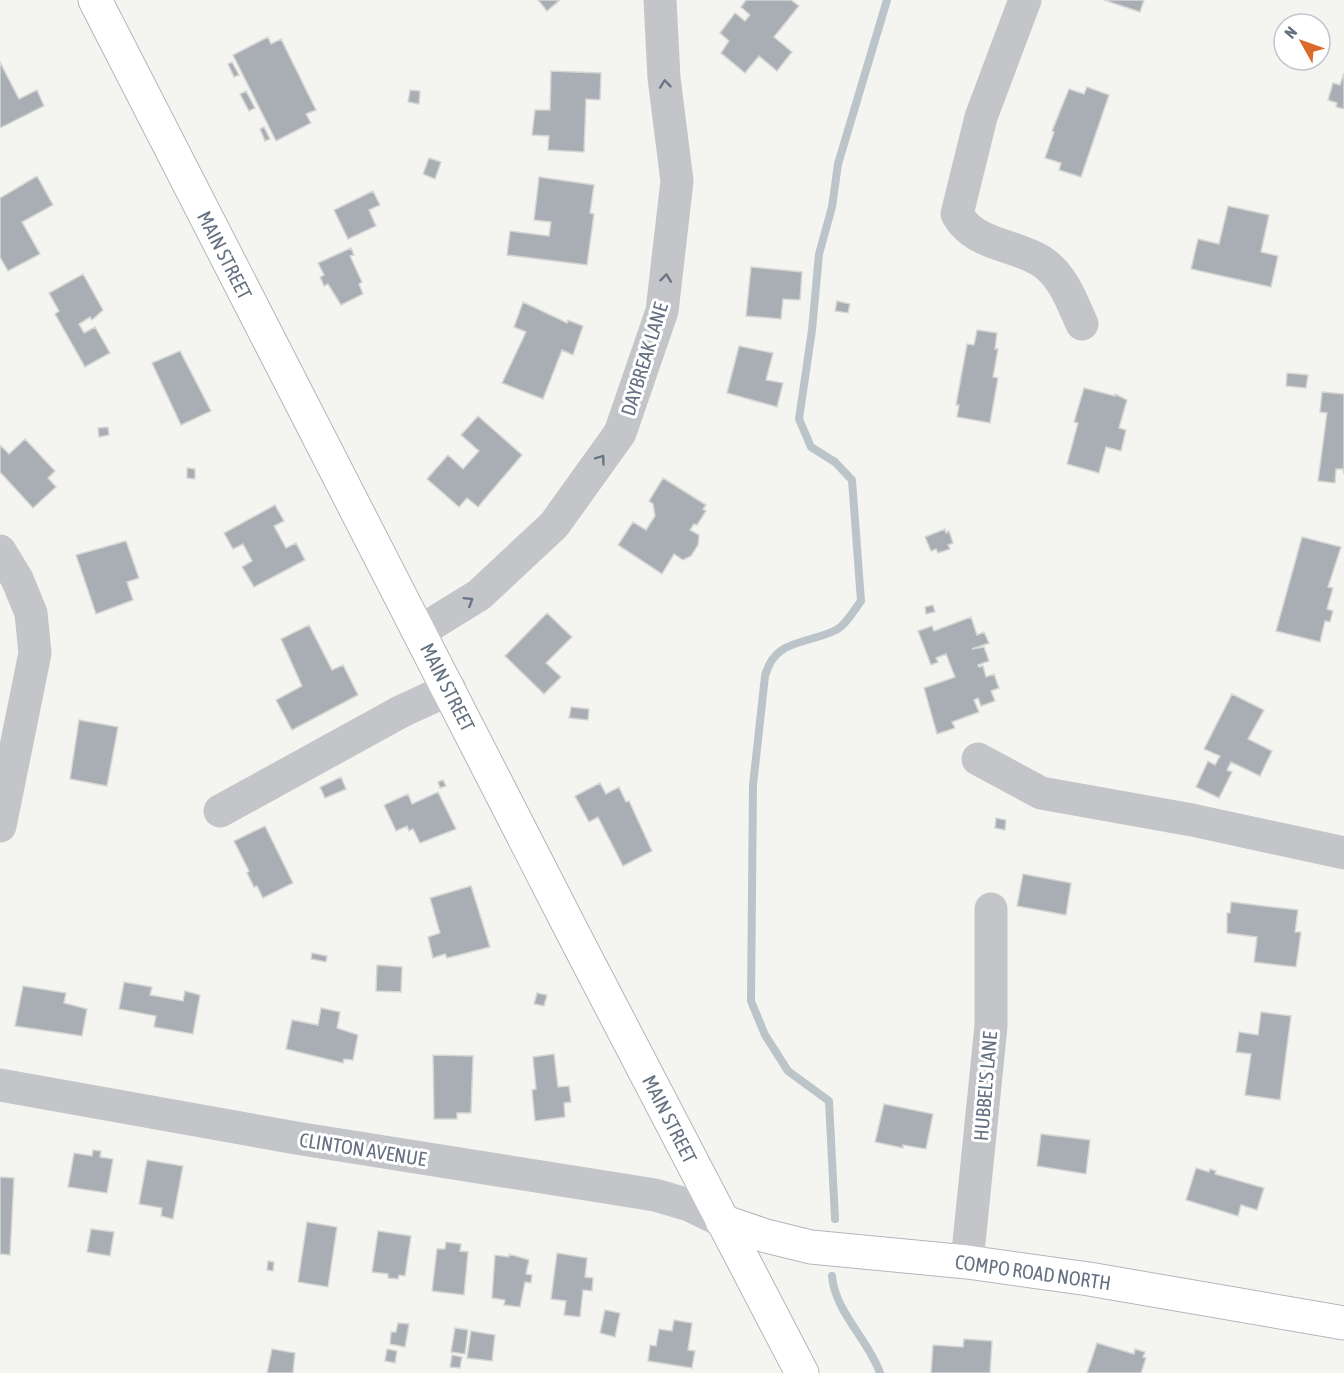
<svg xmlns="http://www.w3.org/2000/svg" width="1344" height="1373" viewBox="0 0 1344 1373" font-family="'Asap Condensed',sans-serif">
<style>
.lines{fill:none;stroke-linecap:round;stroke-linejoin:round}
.stream{stroke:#bbc4c9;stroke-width:8}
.building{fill:#a9aeb5;stroke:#d6d6d4;stroke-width:1.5}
.major-casing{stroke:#b3b7bb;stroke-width:35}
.minor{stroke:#c3c5c9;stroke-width:33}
.major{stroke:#fff;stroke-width:33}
.oneway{stroke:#6a7585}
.labels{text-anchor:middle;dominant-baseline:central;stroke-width:6;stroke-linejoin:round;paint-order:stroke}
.street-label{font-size:20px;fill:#657181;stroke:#fff}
</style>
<rect width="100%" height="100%" fill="#f4f5f1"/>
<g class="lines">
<path class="stream" d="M835 1219 829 1101 788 1071 765 1035 751 1001 753 785 765 676C775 638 806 645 836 630 845 626 854 610 861 601L852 480 835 462 811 447 799 419 812 330 819 254 832 207 838 164 887 0
M832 1276C835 1312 868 1339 880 1373"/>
</g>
<path class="building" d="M538 0H560L547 11Z
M746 0H791L799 6 774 37 792 52 777 71 759 56 745 73 721 53 729 41 720 33 735 13 745 21 750 15 741 7Z
M1104 0H1144L1140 12Z
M268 37 271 44 281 39 316 110 306 114 311 123 276 141 233 55Z
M0 62 19 99 37 90 44 106 0 128Z
M232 62 239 75 234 77 228 64Z
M551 71 601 73 600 100 586 99 584 152 548 150 549 136 532 135 535 110H550Z
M1344 73V109L1336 107 1337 103 1328 100 1333 83 1340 85Z
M1087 87 1109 95 1081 177 1059 170 1061 163 1045 158 1054 132 1052 131 1069 89 1084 94Z
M410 90 420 91 419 104 408 102Z
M246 91 255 108 249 111 240 94Z
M264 127 270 139 265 141 260 129Z
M429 158 441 162 435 179 423 174Z
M37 176 53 205 22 222 40 254 8 271 0 257V198Z
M539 177 594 185 590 213 594 214 587 265 507 255 510 231 549 236 551 222 534 220Z
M373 191 380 205 369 210 376 226 348 239 334 210Z
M1228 206 1269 215 1261 252 1278 256 1271 287 1191 269 1198 239 1219 244Z
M351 248 354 255 350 256 362 282 359 284 363 294 341 305 328 284 324 286 320 277 324 275 318 263Z
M751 267 802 272 800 300 783 299 781 319 746 316Z
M83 274 103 310 92 320 90 317 79 324 84 333 95 327 110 353 85 367 55 314 59 311 49 293Z
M837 301 850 304 848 313 835 311Z
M523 302 567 323 568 320 583 326 573 355 562 350 543 399 502 383 526 332 514 327Z
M977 330 997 333 995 349H998L993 377 998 378 990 423 957 417 959 405H956L967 344 974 345Z
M739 346 773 353 766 380 783 383 777 407 727 393Z
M180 351 211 411 181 425 152 363Z
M1287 373 1308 375 1306 388 1286 386Z
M1084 388 1115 396V394L1127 400 1119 428 1126 430 1121 451 1106 447 1099 473 1067 464 1078 423 1074 422Z
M1322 392 1344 394V474L1343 469H1336L1335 483 1318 481 1327 413 1320 412Z
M478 416 522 455 478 507 467 498 459 507 427 479 448 455 463 469 479 451 461 435Z
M108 427 109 435 99 437 98 428Z
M25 439 55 471 48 478 56 487 33 508 0 472V445L9 454Z
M187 468 195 469V479L187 478Z
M663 478 706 505 703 509 706 511 697 525 694 524 690 530 699 535 698 545 691 556 683 560 674 554 662 574 618 545 633 522 646 530 655 516 653 504 649 501Z
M275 505 284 521 274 526 286 548 296 543 305 560 254 587 242 567 252 561 243 544 233 549 224 533Z
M945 529 946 533 949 531 953 543 948 545 950 549 938 553 936 549 931 551 925 537Z
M1302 537 1341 547 1328 587 1333 588 1327 609 1333 611 1330 622 1325 621 1320 642 1276 631Z
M126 541 139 578 127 582 133 600 96 614 76 555Z
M933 605 935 612 926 614 925 607Z
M547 613 572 637 546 663 561 677 544 694 505 656Z
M971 617 977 635 984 632 989 643 972 649 984 647 989 661 978 665 979 667 983 666 986 677 994 674 999 688 991 691 995 701 981 706 978 698 974 700 979 712 952 722 955 728 937 734 924 688 955 677 946 654 936 658 938 662 931 665 918 631 932 626 934 631Z
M309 625 332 670 343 665 358 695 292 730 276 700 302 686 281 639Z
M1232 694 1264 710 1248 739 1272 751 1260 776 1231 762 1227 770 1232 772 1219 798 1196 787 1208 761 1215 765 1220 756 1204 749Z
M571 707 589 709 588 720 569 718Z
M79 720 118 727 107 786 70 779Z
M341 777 346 789 325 798 320 787Z
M443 780 446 786 440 788 438 782Z
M600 783 606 794 619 787 626 802 629 801 652 851 623 866 598 817 589 822 575 796Z
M438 792 456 829 420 843 413 829 409 831 407 826 396 831 384 805 408 794 412 804Z
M996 818 1006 820 1005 830 995 828Z
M265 826 293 883 263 898 257 886 254 887 247 873 249 871 234 841Z
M1023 874 1071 883 1066 915 1017 906Z
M471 886 490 947 447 958 445 954 433 958 428 937 440 933 430 898Z
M1231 902 1298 910 1295 932H1301L1296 967 1254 962 1257 937 1227 933V913H1230Z
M312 953 327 956 326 962 311 959Z
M377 965 402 967 401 992 376 991Z
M124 982 152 987 150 995 183 1001 185 991 200 995 193 1034 154 1027 156 1016 119 1009Z
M23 986 66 993 64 1003 87 1009 82 1036 15 1026Z
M537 993 547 995 544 1006 534 1004Z
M321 1008 340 1012 337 1028 358 1035 353 1060 344 1059 343 1063 286 1049 292 1020 318 1025Z
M1261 1012 1291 1016 1280 1100 1245 1095 1251 1054 1236 1052 1239 1032 1258 1035Z
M554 1054 558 1087 569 1086 571 1102 564 1103 565 1117 535 1121 532 1090 536 1089 533 1057Z
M433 1055 473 1056 471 1113H457V1119H434Z
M884 1104 933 1114 926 1149 903 1145V1148L875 1142Z
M1041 1134 1090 1140 1086 1174 1037 1166Z
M93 1150 101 1151 100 1157 113 1159 107 1193 68 1187 74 1153 92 1156Z
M147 1160 183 1166 173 1219 161 1216 162 1208 139 1204Z
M1196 1168 1209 1172 1210 1169 1216 1171 1215 1174 1264 1188 1257 1210 1241 1205 1238 1216 1186 1200Z
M0 1177 14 1178 10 1255 0 1254Z
M307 1222 337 1227 328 1287 298 1282Z
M91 1229 114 1232 110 1256 87 1252Z
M378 1231 411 1236 405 1276 399 1275 398 1279 388 1278V1274L372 1272Z
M446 1242 461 1244 460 1251 468 1252 464 1295 432 1291 437 1249H445Z
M557 1253 587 1258 585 1277 593 1278 592 1291 583 1290 580 1317 564 1315 566 1301 551 1299Z
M509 1254 529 1260 526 1274 532 1275 531 1283 525 1282 520 1307 504 1305 505 1300 492 1298 495 1255 509 1257Z
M268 1261 274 1262 273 1271 267 1270Z
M605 1310 620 1313 615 1337 600 1333Z
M674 1320 692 1323 688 1350 695 1351 692 1368 648 1361 650 1345 656 1346 659 1329 672 1331Z
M398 1323 409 1324 405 1347 390 1344 391 1332H396Z
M455 1328 468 1330 465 1354 451 1352Z
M471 1331 495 1335 492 1361 467 1358Z
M964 1339 992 1341 990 1373H931L933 1345 963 1347Z
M1097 1343 1134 1354 1135 1349 1145 1352 1143 1357 1146 1358 1141 1373H1087Z
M272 1349 295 1353 293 1373H267Z
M387 1349 397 1351 395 1363 385 1361Z
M452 1355 462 1357 460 1368 450 1367Z"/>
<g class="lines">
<g class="major-casing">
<path id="major" d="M95 0 575 937 802 1373
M722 1221 766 1236 811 1247 967 1262 1089 1279 1344 1323"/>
</g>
<path class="minor" d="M1025 0 981 117 957 214C973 245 1014 244 1041 261 1063 275 1072 302 1082 324
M0 551 17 579 31 613 35 653 0 826
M419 632 479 595 554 525 620 433 662 311 677 181 664 78 660 0
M978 759 1041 793 1192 820 1344 853
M220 811 402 711 450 689
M0 1085 296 1138 655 1195 689 1205 722 1221
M967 1262 991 1026V909"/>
<use href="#major" class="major"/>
</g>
<defs><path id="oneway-chevron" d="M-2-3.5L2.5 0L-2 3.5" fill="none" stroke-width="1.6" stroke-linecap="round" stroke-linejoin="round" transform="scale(1.5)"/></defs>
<g class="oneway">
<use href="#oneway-chevron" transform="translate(665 84) rotate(-96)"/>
<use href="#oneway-chevron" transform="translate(666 278) rotate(-83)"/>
<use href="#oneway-chevron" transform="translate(601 459) rotate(-54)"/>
<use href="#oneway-chevron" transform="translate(469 601) rotate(-32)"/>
</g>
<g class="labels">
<g class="street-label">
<text transform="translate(225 255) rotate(63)">MAIN STREET</text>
<text transform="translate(644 359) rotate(-73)">DAYBREAK LANE</text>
<text transform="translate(448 687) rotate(63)">MAIN STREET</text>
<text transform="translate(985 1086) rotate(-85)">HUBBEL'S LANE</text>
<text transform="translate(670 1119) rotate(63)">MAIN STREET</text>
<text transform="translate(363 1149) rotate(9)">CLINTON AVENUE</text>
<text transform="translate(1033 1272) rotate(8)">COMPO ROAD NORTH</text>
</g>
</g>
<g transform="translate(1302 42) rotate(310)"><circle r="28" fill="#ffffff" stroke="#c1c6cd" stroke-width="1.5"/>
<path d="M0-4.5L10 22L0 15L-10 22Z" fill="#da6b2b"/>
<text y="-9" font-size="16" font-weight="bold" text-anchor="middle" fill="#657181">N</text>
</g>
</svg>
